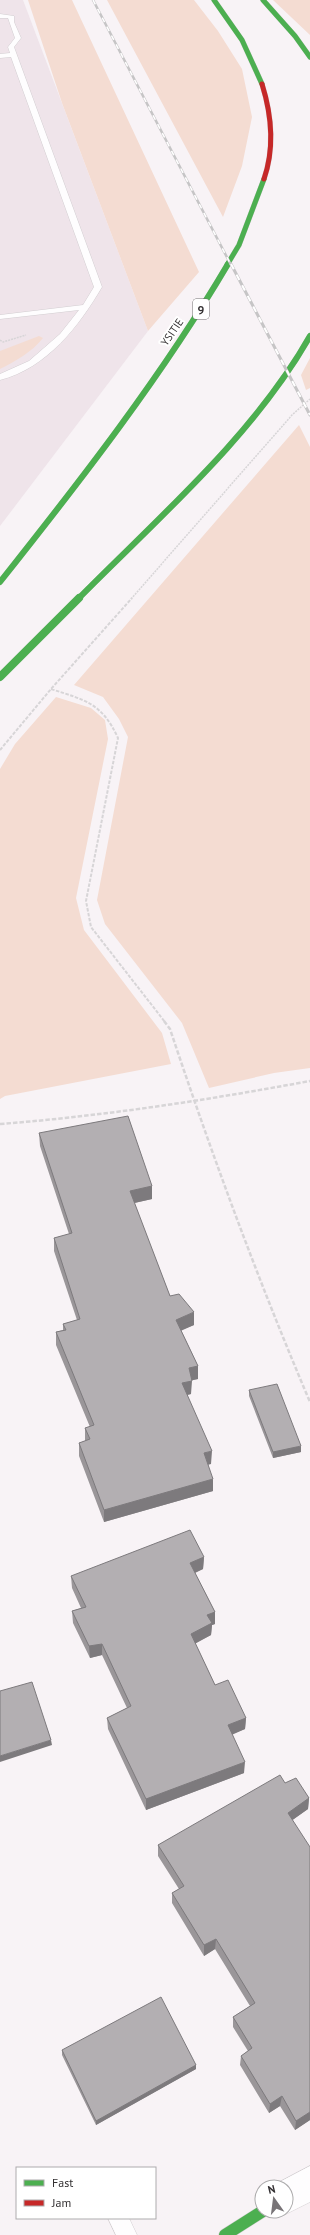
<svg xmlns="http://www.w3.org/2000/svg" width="310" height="2235" viewBox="0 0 310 2235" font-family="'PT Sans',sans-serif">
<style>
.built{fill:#efe4ea}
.green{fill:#f4dcd2}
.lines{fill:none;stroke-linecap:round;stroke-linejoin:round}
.lane-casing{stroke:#d2ced1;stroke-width:1}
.street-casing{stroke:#d2ced1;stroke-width:1}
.fast-far3-casing{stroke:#d2ced1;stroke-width:5.5}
.fast-far2-casing{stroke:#d2ced1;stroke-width:6}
.fast-far1-casing{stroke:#d2ced1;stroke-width:8}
.fast-casing{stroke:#d2ced1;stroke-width:13}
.jam-casing{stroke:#d2ced1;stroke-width:5.5}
.path-far2{stroke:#d7d5d7;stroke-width:1.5;stroke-dasharray:2 1;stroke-linecap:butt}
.path-far1{stroke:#d7d5d7;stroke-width:2;stroke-dasharray:3.5 1.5;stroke-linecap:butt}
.path{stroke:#d7d5d7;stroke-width:2.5;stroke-dasharray:4.5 2;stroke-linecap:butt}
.lane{fill:#fefdfe;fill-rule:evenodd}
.street{fill:#fefdfe;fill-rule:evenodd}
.fast-far3{stroke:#4caf50;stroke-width:5}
.fast-far2{stroke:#4caf50;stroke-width:6}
.fast-far1{stroke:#4caf50;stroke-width:8}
.fast{stroke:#4caf50;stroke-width:12}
.jam{stroke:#c62828;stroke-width:5}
.rail-far1-casing{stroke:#c6c5c6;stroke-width:2.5}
.rail-casing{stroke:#c6c5c6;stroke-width:3}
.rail-far1{stroke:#fff;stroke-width:1.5;stroke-dasharray:5;stroke-linecap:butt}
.rail{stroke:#fff;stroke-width:2;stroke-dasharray:6;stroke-linecap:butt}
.wall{fill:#9a9699}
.shaded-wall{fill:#7d7a7d}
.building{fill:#b3afb2;stroke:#7d7a7d}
.labels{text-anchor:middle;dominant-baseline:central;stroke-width:4;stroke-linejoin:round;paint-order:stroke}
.far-street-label{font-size:11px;fill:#333032;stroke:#fff}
.shield{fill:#fff;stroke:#706e70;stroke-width:1}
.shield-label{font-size:12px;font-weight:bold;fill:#333032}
</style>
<rect width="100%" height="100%" fill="#f8f3f6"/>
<path class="built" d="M0 0H23L148 331 0 526Z"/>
<path class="green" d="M28 0H72L199 272 148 331 62 103Z
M107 0H194L218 31 242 69 252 117 242 166 223 217Z
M273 0H310V35Z
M39 336 43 338C32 352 16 361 0 369V351Z
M310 358V388L306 390 301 375Z
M299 425 310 447V1068L274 1073 209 1088 182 1023 105 924 97 900 128 737 119 719 103 697 74 685Z
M56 697 91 708 105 720 108 739 76 898 84 930 162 1033 171 1064 5 1096 0 1099V769L15 744Z"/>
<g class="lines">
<g class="lane-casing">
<path id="lane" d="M0 14 14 16V22L21 38 14 47 102 287C79 326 47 368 0 380V374L29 361 60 334 79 310 0 319V315L83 305 94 287 11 57 0 58V54L10 53 8 47 15 38 8 18H0Z
M108 2218H129L137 2235H116Z"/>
</g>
<g class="street-casing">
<path id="street" d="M310 2166V2202L286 2214 280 2211H286V2187H274V2185Z"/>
</g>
<g class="fast-far3-casing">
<path id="fast-far3" d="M214 0 242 40 262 84
M263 0 295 36 310 57
M227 265 239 245 264 179"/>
</g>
<g class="fast-far2-casing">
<path id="fast-far2" d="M0 582C81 480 162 376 228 264
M78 599C157 519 255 434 310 336"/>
</g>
<g class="fast-far1-casing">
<path id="fast-far1" d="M0 677 79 598"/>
</g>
<g class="fast-casing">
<path id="fast" d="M225 2235 263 2211"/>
</g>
<g class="jam-casing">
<path id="jam" d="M262 84C272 116 275 147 264 179"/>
</g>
<path class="path-far2" d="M0 340 3 342 26 335
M131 599 292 415 310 399"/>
<path class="path-far1" d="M51 689C85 700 102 703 118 738L86 901 91 927 165 1022
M0 750 51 689 132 598"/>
<path class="path" d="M164 1021 170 1029C212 1155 258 1280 310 1402
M0 1124C104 1116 207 1100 310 1081"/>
<use href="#lane" class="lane"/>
<use href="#street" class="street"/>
<use href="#fast-far3" class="fast-far3"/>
<use href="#fast-far2" class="fast-far2"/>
<use href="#fast-far1" class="fast-far1"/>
<use href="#fast" class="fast"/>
<use href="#jam" class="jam"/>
<g class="rail-far1-casing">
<path id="rail-far1" d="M93 0 231 265"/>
</g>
<g class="rail-casing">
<path id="rail" d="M231 264 310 415"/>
</g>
<use href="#rail-far1" class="rail-far1"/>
<use href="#rail" class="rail"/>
</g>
<path class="wall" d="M39 1133 152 1186V1199L134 1203 170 1296 194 1325 181 1330 198 1366V1379L191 1380V1394L187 1395 211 1464H208L213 1491 104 1522 79 1456V1443L85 1441V1428L90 1427 56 1345V1332L63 1330V1324L77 1320 54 1251V1238L69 1234 40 1146Z
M249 1390 301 1452 273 1458 249 1396Z
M204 1557 203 1569 195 1573 215 1612V1624L212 1625 211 1635 195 1643 215 1685 246 1718 245 1729 232 1734 244 1773 146 1810 108 1729 107 1718 127 1708 102 1655 90 1658 73 1623 72 1611 81 1608 72 1588 71 1576Z
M285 1783 309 1798 308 1809 292 1820 310 2120 295 2130 280 2106 269 2113 240 2065 241 2056 248 2051 233 2027V2017L250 2006 215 1949 204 1956 172 1903V1893L179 1889 158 1856V1845Z
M62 2050 196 2065V2069L96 2125 62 2055Z"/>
<path class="shaded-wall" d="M152 1186V1199L130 1204V1191Z
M194 1312V1325L176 1333V1320Z
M198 1366V1379L189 1381V1368Z
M192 1381 191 1394 182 1396V1383Z
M301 1446V1452L273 1458V1452Z
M212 1451 211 1464 204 1466V1453Z
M213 1479V1491L104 1522V1510Z
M204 1557 203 1569 190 1575V1563Z
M215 1612V1624L212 1625 211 1635 191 1646V1634L207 1615Z
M102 1644V1655L90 1658 89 1646Z
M246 1718 245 1729 227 1737 228 1725Z
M51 1740 52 1745 0 1762V1756Z
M245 1762 244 1773 146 1810V1799Z
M309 1798 308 1809 287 1824 288 1813Z
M216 1939 215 1949 204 1956V1945Z
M196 2065V2069L96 2125V2121Z
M282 2096 280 2106 269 2113 270 2104Z
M310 2112V2120L295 2130 296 2121Z"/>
<path class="building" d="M128 1116 152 1186 130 1191 170 1296 179 1294 194 1312 176 1320 198 1366 189 1368 192 1381 182 1383 212 1451 204 1453 213 1479 104 1510 79 1443 90 1439 85 1428 94 1425 56 1332 66 1330 63 1324 80 1319 54 1238 72 1233 39 1133Z
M277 1384 301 1446 273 1452 249 1390Z
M190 1530 204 1557 190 1563 215 1612 207 1615 212 1623 191 1634 215 1685 228 1680 246 1718 228 1725 245 1762 146 1799 107 1718 131 1706 102 1644 89 1646 72 1611 86 1607 71 1576Z
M32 1682 51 1740 0 1756V1691Z
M280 1775 285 1783 296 1778 309 1798 288 1813 310 1847V2112L296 2121 282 2096 270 2104 241 2056 252 2048 233 2017 255 2003 216 1939 204 1945 172 1893 184 1886 158 1845Z
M161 1997 196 2065 96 2121 62 2050Z"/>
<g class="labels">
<g class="far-street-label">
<text transform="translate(172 332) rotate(-55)">YSITIE</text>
</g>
<rect class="shield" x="193" y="299" width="16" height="20" rx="3"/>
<g class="shield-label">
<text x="201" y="309">9</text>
</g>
</g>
<rect x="16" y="2167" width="140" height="52" fill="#ffffff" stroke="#adacad"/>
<rect x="24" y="2180" width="20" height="6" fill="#4caf50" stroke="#adacad"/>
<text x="52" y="2187" font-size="12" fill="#333032">Fast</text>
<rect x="24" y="2200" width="20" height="6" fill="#c62828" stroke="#adacad"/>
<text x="52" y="2207" font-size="12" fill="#333032">Jam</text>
<g transform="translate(274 2199) rotate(346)"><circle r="19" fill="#ffffff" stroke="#adacad"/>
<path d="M0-3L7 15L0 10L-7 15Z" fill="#787477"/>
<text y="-6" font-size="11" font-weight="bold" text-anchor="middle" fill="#333032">N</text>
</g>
</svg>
